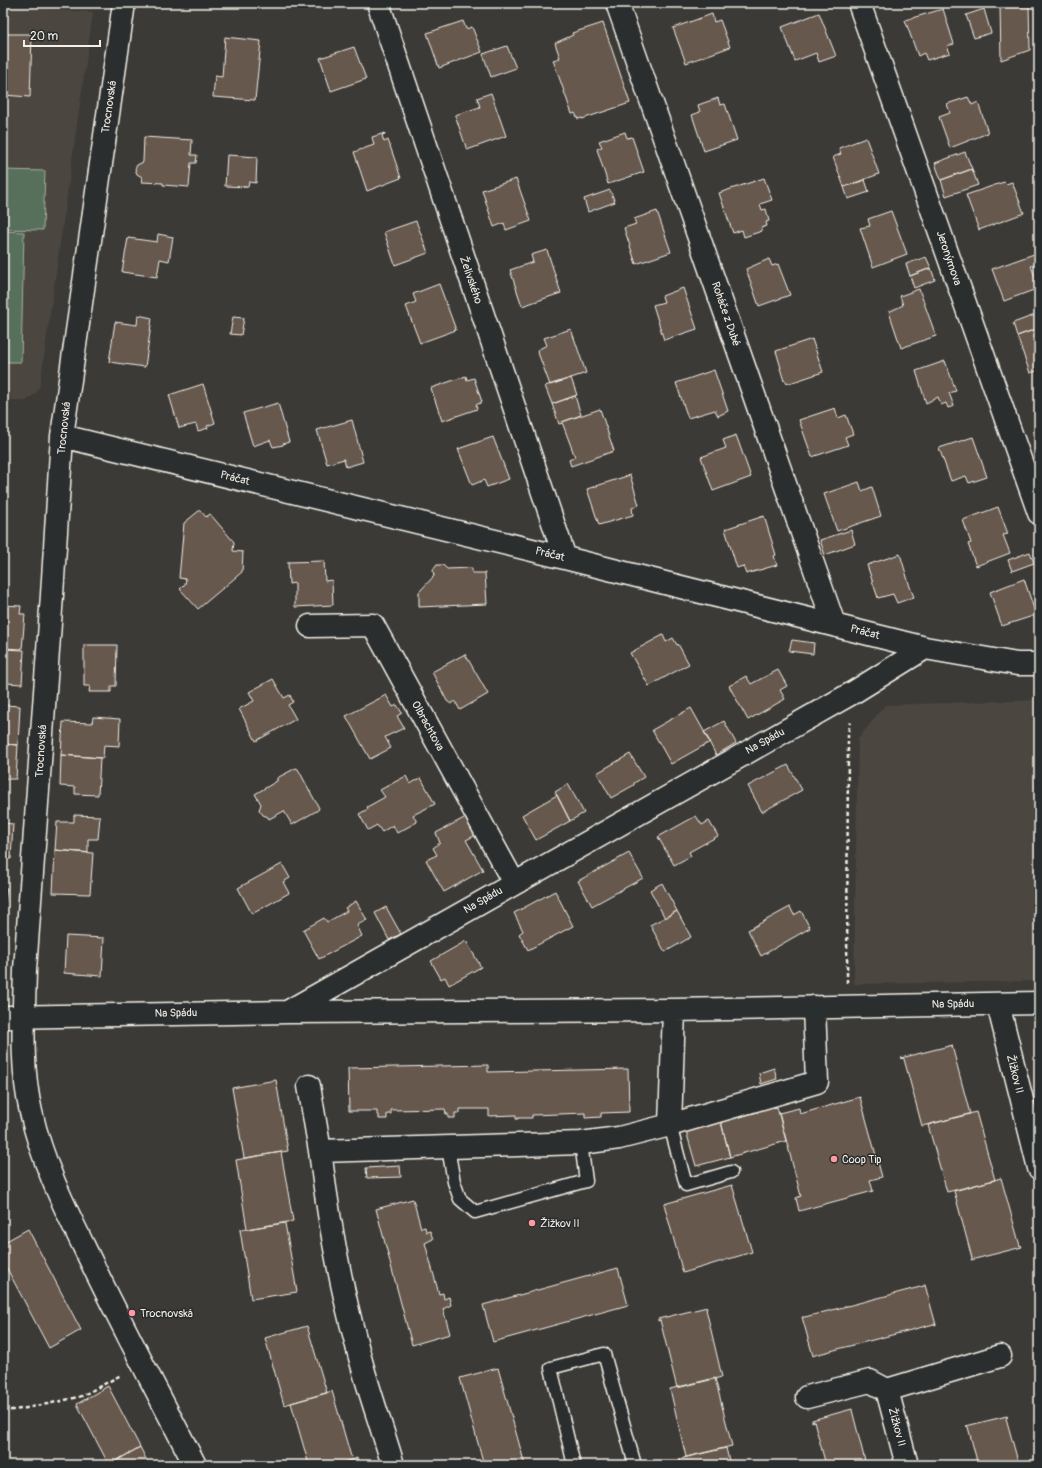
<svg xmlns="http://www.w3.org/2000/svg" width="1042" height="1468" viewBox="0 0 1042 1468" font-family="Pangolin,sans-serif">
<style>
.built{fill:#4c4641}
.green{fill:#576f5c;stroke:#a6b0a2}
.building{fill:#66584d;stroke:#f4f1e8}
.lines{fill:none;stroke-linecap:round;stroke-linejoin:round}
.service-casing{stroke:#f4f1e8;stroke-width:15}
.minor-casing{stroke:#f4f1e8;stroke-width:25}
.path{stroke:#f4f1e8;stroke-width:2.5;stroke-dasharray:4 3;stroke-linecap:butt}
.service{stroke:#2a2d2e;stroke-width:12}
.minor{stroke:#2a2d2e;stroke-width:22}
.poi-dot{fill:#ff9aa2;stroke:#2a2d2e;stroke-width:1.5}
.labels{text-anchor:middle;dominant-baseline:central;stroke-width:3;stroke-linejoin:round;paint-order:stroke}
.street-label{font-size:11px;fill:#f4f1e8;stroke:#2a2d2e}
.poi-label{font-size:11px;fill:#f4f1e8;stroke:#2a2d2e;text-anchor:start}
</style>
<rect width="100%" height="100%" fill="#3c3a37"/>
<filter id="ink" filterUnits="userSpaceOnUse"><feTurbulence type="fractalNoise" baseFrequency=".025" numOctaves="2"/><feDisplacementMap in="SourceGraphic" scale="8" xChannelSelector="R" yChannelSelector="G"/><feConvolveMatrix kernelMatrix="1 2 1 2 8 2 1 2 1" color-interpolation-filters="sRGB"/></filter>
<g filter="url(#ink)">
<path class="built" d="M3 7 93 12 40 384 37 392 26 401 3 399Z
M1039 700V981L854 984 858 739 885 705Z"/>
<path class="green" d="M3 170 45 171 43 230 3 229Z
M3 231 24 232 21 362H3Z"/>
<path class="building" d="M1000 6H1029L1030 50 1001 60Z
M943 9 954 44 947 46 950 53 927 60 924 53 918 56 905 20Z
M984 9 991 33 974 38 966 15Z
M819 13 836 56 819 62 816 53 795 61 782 27Z
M712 14 714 22 720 20 730 47 686 63 673 28Z
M463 21 466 29 472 27 482 52 439 68 427 33Z
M603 23 630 103 582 119V118L578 119 575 113 572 114 553 60 560 58 555 43 573 35 572 33Z
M3 34H32L30 97 3 95Z
M225 37 261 41 255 100 213 97 215 76 222 77Z
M507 46 516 68 491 77 483 54Z
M354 47 366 79 331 91 320 58Z
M491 93 506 136 467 150 455 115 480 107 477 98Z
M968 97 972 105 978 102 988 133 950 148 939 117 950 113 947 104Z
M718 98 720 105 725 104 737 140 704 151 692 115 700 112 698 105Z
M625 132 627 138 632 137 644 172 608 184 597 149 602 147 599 141Z
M385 133V134L382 135 384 142 388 140 401 178 367 191 354 152 374 145 372 137Z
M144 137 192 140 191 155H197L196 163H191L189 187 163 185V183L141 182 142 177 137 174 135 169 137 165 143 162Z
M866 138 879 174 844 187 833 157 841 154 839 148Z
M965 152 972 169 941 180 935 163Z
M227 155 257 157 256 183 249 182 248 187 225 186Z
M972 169 978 185 946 196 941 180Z
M764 178 772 200 760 204 762 210 766 209 769 221 766 222 767 226 761 228 762 231 744 237 742 230 733 233 719 193Z
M516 179 531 221 506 230 504 223 494 227 482 190Z
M865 180 869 192 848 199 844 187Z
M1004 182 1006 184 1012 182 1024 213 979 230 966 195Z
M610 190 615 202 588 212 584 199Z
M657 211 671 252 636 264 624 228 636 224 634 219Z
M891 211 907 254 873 267 860 228 870 226 868 219Z
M416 221 428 253 395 265 384 232Z
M158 234 173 237 169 261 160 259 157 277 122 272 128 238 157 242Z
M547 250 561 293 522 306 510 270 533 262 531 255Z
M1034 254 1038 264 1031 266 1039 288 1004 301 992 269Z
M926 257 931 268 910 276 906 264Z
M769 259 772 266 778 264 790 295 759 306 746 269Z
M931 268 935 280 914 288 910 276Z
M439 284 456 330 420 343 406 306 416 302 413 294Z
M683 288 697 329 664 340 653 305 664 302 662 296Z
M919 289 936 336 901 348 889 312 903 305 900 296Z
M138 315 152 318 145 367 109 362 115 322 137 325Z
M1035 315 1039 328 1017 336 1013 323Z
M233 317 244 318 241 335 230 334Z
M1039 328V377L1037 371 1030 373 1017 336Z
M571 329 586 373 550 385 537 350 547 345 544 338Z
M812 339 823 372 787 384 785 380 784 381 780 368H781L776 351Z
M945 361 956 391 949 393 954 406 948 408 946 403 941 405 938 397 926 403 916 371Z
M714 370 728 411 718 416 715 410 688 418 676 383Z
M466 376 467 380 474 378 482 402 476 405 477 409 442 421 431 388Z
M571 378 577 395 552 404 545 386Z
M203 384 215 423 207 426 208 428 198 431 196 424 179 428 169 395Z
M575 396 581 415 562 422 563 423 559 424 552 404Z
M278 403 289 442 283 444V445L273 447 270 440 253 446 243 413Z
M835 408 838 418 846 415 853 434 845 437 848 445 812 457 799 420Z
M600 409 614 451 571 466 569 460 575 457 562 422Z
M352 420 363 462 346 467 344 459 327 464 317 430Z
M736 435 751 477 713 491 701 457 726 448 723 440Z
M493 437 509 479 487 487 484 480 472 485 458 449Z
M973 437 987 477 969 483 966 476 951 481 939 448Z
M630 475 639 505 632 508 633 515 599 525 587 489Z
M859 482 862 491 872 487 881 516 837 531 824 494Z
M998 507 1008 534 1003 535 1010 553 976 566 968 544 971 543 963 520Z
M200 510 206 517 210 514 234 542 233 551 243 552 242 572 198 609 180 589 185 584 186 579 179 578 184 523Z
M764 516 776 555 774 556 777 565 746 574 743 566 737 568 725 529Z
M851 530 855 544 825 555 820 540Z
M1030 552 1034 563 1012 571 1008 560Z
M900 554 910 587 914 597 897 603 893 594 878 598 867 565Z
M324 561 325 581 332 580 333 605 295 607V583L289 584 288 562Z
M437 565H443L447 569 472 568V573H485L487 604 419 607V592L434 576 433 570Z
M1024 579 1036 615 1002 626 990 592Z
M3 605 21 606 20 614H25L22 649 3 648Z
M663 635 666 642 673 638 677 645 678 644 689 664 649 686 630 653Z
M792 640 814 643 813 654 789 651Z
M84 645H117L116 686H111V692H89L90 686H84Z
M3 649 24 650 22 684 7 683V691L3 690Z
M465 654 488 694 460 710 455 701 451 704 447 701 432 672Z
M778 670 787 686 780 690 785 699 748 720 729 686 746 676 751 684Z
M273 679 284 698 290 695 293 702 288 705 296 719 256 741 239 709 254 701 249 692Z
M386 695 393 707 397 705 402 713 397 716 404 728 385 737 391 748 370 759 346 716Z
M3 705 20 706 18 745 3 744Z
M691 708 710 742 671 764 652 730Z
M93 717 120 719 119 746 104 745 103 758 61 755 63 722 92 723Z
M724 721 736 743 716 755 704 732Z
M3 744 18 745 16 779H3Z
M630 754 644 777 634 783V785L611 798 597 773Z
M61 755 100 758 98 795 75 794V787L60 786Z
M788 765 802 790 762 812 748 786Z
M296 768 298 769 319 808 318 810 292 825 284 811 269 819 268 817 263 815 259 810 261 804 255 794 277 781V778Z
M406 776 410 784 421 778 435 804 413 815 417 822 397 833 393 825 382 832 377 825 368 830 359 814 368 809 367 807 385 797 380 790Z
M568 784 584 813 570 821 555 792Z
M557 795 570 821 536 840 522 815Z
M74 815 100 816 98 839H88V853L55 850 57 822H74Z
M696 816 702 825 709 821 718 836 689 852 691 856 674 865 658 837Z
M466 817 476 835 466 840 483 870 444 892 426 860 437 855 433 848 440 843 436 833Z
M3 823 13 824 11 859 5 858 4 865H3Z
M55 850 93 853 90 894 53 893Z
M629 853 643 878 592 906 578 881Z
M282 864 290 878 283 882 289 893 252 914 238 888Z
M662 883 677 911 665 918 650 890Z
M3 887 7 888 5 902H3Z
M555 891 573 926 528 950 519 934 523 931 514 913Z
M356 901 367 920 357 925 362 936 319 959 303 930 324 918 327 922 347 911 345 908Z
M386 907 401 934 389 940 375 913Z
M790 907 794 915 801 911 810 928 761 956 748 930Z
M677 911 691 937 665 952 650 925Z
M66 936 104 938 102 976 64 973Z
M466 941 481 967 449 985 445 977 441 979 431 961Z
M953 1045V1046H952L970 1114 922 1126 904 1059 901 1058Z
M488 1065V1072L628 1069 629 1112 601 1113V1117L585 1118V1113L532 1115V1118H518V1119H516V1115L489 1116V1109H460V1113H455V1118H448V1114H446L445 1109 391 1110V1114H387V1119H379V1115H377V1111H349L348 1068Z
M774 1068 777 1079 761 1084 759 1073Z
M276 1080 288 1151 244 1158 232 1088Z
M860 1097 882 1177 870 1180 873 1191 799 1211 796 1198 801 1196 779 1113 799 1108 800 1114Z
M771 1103 772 1108 777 1107 786 1141 730 1157 721 1122 758 1112 757 1107Z
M976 1112 995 1180 947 1192 928 1125Z
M721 1122 730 1157 696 1166 686 1131Z
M281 1152 293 1221 247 1229 236 1160Z
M400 1166 401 1177 367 1178 366 1168Z
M1001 1178 1020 1246 1021 1245 1022 1247 971 1260 972 1258 954 1191Z
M732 1185 752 1252 683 1273 664 1204Z
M413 1199 421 1228 425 1227 426 1232 430 1231 433 1239 425 1243 439 1294 443 1293 444 1299 449 1297 451 1305 443 1309 450 1334 412 1345 376 1209Z
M285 1223 297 1292 251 1299 240 1230Z
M28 1229 81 1330 49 1348 3 1261V1243Z
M618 1268 628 1305 493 1342 483 1305Z
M924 1285H925L936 1325 934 1324 815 1355 813 1356 802 1317H805L924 1286Z
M707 1307V1309H706L722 1377 677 1388 660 1320 658 1321V1319Z
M307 1326 327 1393 284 1405 265 1338Z
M498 1368 525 1465H484L460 1378Z
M715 1378 732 1446 686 1457 670 1389Z
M108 1386 140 1447 109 1465 77 1404Z
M332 1391 352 1460 333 1465H309L291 1403Z
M852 1409V1410L866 1465H826L814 1421 812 1422V1420Z
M1007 1416 1008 1417 1006 1418 1019 1465H978L968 1427 966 1426Z
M140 1447 149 1465H109Z
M726 1448 730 1465H681L679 1459Z
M357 1458 360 1465H333L352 1460Z"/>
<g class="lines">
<g class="service-casing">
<path id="service" d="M670 1125 686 1185 731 1172
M448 1148 454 1182 460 1199 475 1212 586 1181 581 1143
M574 1465 551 1368 604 1354 635 1465"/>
</g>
<g class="minor-casing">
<path id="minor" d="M124 3 62 436 52 595 25 970C24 1017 20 1065 31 1112 42 1162 65 1208 88 1255 122 1326 159 1395 195 1465
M378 3 565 558
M617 3 834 624
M859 3 1039 513
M62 436 565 558 925 648 1017 664H1039
M310 626 373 625 514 883
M998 1004 1039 1168
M289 1011 854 692 925 648
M3 1017 288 1012 674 1010 1039 1003
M309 1086 320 1151
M670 1125 817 1082 814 1007
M887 1390 907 1465
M807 1397 870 1381 887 1390 1000 1356
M393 1465C381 1424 366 1384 356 1342 339 1279 328 1215 320 1151L581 1143 619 1138 670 1125 674 1010"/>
</g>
<path class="path" d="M847 983 848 734 850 722
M3 1411 21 1409 57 1402 82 1396 121 1375"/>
<use href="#service" class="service"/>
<use href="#minor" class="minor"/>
</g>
</g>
<g class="poi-dot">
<circle cx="834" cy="1159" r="4"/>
<circle cx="532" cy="1223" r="4"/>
<circle cx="132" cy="1313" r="4"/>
</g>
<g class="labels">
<g class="street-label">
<text transform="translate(109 107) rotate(-82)">Trocnovská</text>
<text transform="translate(949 258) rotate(71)">Jeronýmova</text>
<text transform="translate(471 280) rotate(71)">Želivského</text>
<text transform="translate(726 314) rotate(71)">Roháče z Dubé</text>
<text transform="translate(64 428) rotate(-84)">Trocnovská</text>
<text transform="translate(235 478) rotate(14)">Práčat</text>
<text transform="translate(550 554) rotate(14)">Práčat</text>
<text transform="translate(865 632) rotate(15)">Práčat</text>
<text transform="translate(428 726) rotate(61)">Olbrachtova</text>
<text transform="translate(765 741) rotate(-29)">Na Spádu</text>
<text transform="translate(41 751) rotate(-86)">Trocnovská</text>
<text transform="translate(483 900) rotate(-30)">Na Spádu</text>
<text transform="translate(953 1004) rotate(-1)">Na Spádu</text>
<text transform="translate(176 1013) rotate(-1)">Na Spádu</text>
<text transform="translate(1015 1074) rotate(76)">Žižkov II</text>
<text transform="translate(897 1427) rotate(75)">Žižkov II</text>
</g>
<g class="poi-label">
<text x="842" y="1159">Coop Tip</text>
<text x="540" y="1223">Žižkov II</text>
<text x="140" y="1313">Trocnovská</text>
</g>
</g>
<rect width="1042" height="1468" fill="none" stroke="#2a2d2e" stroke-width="16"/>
<rect x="8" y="8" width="1026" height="1452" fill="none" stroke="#f4f1e8" stroke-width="1.5" filter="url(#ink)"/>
<path d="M24 40v6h76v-6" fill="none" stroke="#f4f1e8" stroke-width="2"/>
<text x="30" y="40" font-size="12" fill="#f4f1e8" stroke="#2a2d2e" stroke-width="3" paint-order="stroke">20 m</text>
</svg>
